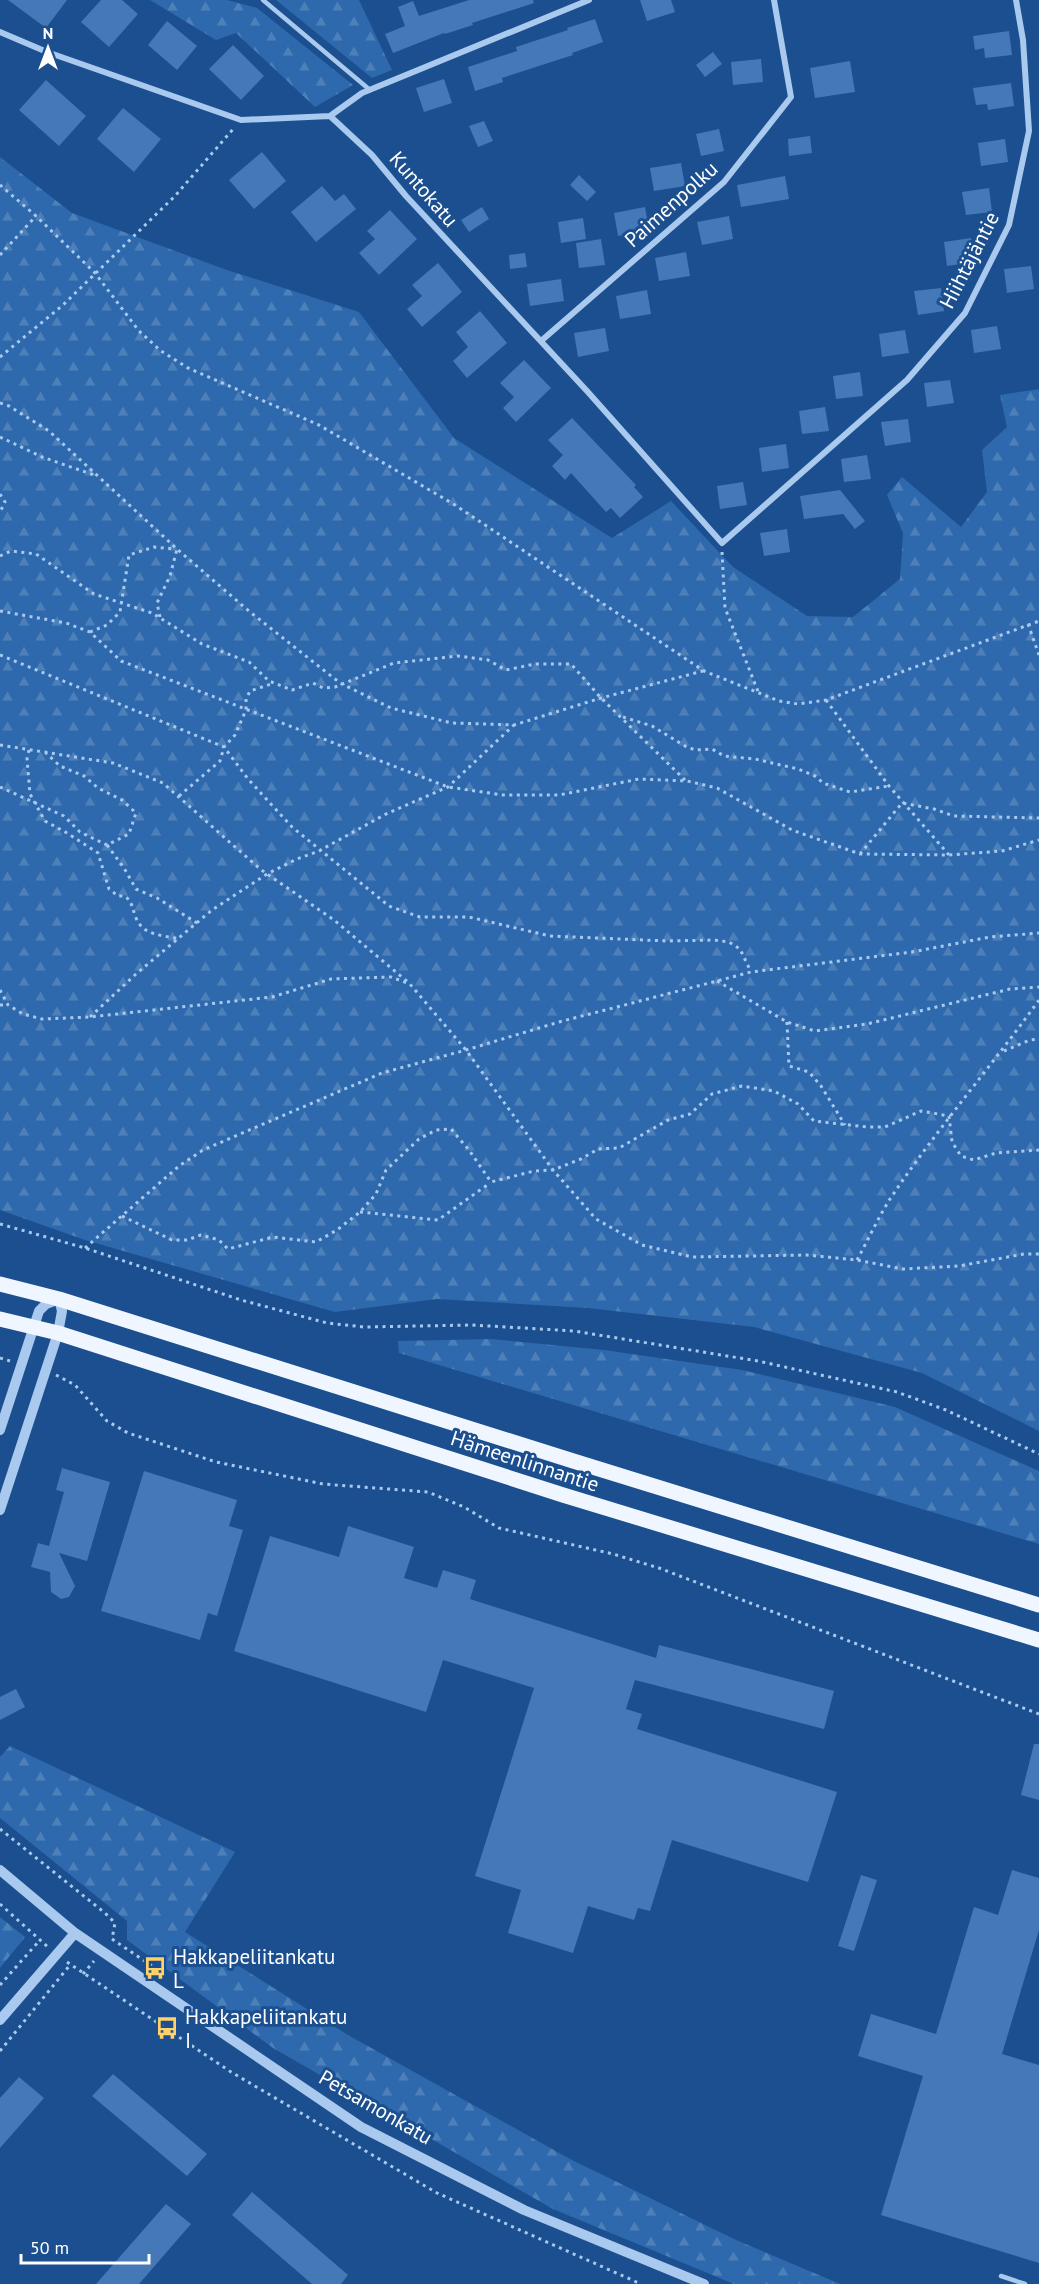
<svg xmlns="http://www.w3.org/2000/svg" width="1039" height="2284" viewBox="0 0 1039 2284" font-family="'PT Sans',sans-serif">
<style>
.forest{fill:url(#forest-firs)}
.building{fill:#4478b7}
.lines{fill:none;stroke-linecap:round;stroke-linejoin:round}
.path{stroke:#a9c9ee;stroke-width:3;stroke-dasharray:3 4.5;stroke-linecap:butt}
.service{stroke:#a9c9ee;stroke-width:4.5}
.minor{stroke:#a9c9ee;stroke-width:6}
.tertiary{stroke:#a9c9ee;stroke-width:10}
.primary{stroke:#f0f6ff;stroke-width:15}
.labels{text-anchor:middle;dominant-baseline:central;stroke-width:6;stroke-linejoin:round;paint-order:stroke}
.street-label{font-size:21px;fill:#fff;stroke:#1b4f8f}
.poi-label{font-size:21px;fill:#fff;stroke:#1b4f8f;text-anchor:start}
</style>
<defs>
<pattern id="forest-firs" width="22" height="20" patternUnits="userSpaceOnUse" patternTransform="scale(1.5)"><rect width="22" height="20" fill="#2e69ad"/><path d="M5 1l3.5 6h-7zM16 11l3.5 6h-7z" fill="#4d80b9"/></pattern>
</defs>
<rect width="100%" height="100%" fill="#1b4f8f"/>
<path class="forest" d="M150 0H227L257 8 353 85 315 107 236 33 216 40Z
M276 0H359L392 70 372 78Z
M0 157 72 213 227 270 359 312 454 438 612 538 671 501 733 567 807 616 853 617 900 579 903 533 887 495 902 477 961 527 987 492 982 450 1007 427 1000 395 1039 389V1431L922 1373 754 1327 588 1308 437 1299 335 1312 85 1240 0 1210Z
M491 1339 604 1350 742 1370 895 1407 1039 1471V1544L399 1353 398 1341Z
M10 1746 235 1852 185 1932 348 2035 570 2159 734 2239 840 2284H734L553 2209 273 2048 127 1940V1921L0 1818V1757Z
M0 1917 25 1937 0 1968Z"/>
<path class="building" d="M8 0H67L46 28Z
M101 0H122L138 14 109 47 81 22Z
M469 0H533L534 3 472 23 473 25 445 34 444 33 393 53 385 34 405 26 398 7 413 1 419 16Z
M640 0H671L675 12 647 21Z
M595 19 603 42 572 53 573 55 502 78 503 82 475 91 468 67 517 51 516 47 568 30 567 28Z
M167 21 197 46 177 70 148 45Z
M1009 31 1012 55 985 58 984 48 975 50 973 36Z
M233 45 264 76 241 100 209 69Z
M713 52 722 64 705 77 696 65Z
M761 59 763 82 733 85 731 62Z
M850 61 855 92 815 98 810 68Z
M444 79 452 103 424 112 416 88Z
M46 80 86 116 59 146 19 110Z
M1011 83 1014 106 988 110 987 104 976 105 973 88Z
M123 108 161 139 134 172 97 139Z
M484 121 493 141 478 147 469 126Z
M719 129 724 151 701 156 696 134Z
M810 136 812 153 789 156 788 139Z
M1005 139 1008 162 981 166 978 143Z
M262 152 286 181 254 209 229 180Z
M681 163 685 186 654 191 650 168Z
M579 175 596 192 587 201 570 185Z
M785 176 789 199 741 207 737 185Z
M322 186 335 201 344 194 356 209 316 242 291 212Z
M989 188 992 212 966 215 962 192Z
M482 207 489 219 469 232 461 220Z
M645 207 649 230 618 236 614 213Z
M390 210 417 239 379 275 359 253 375 239 367 231Z
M729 216 733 239 702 245 697 222Z
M583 218 586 239 561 243 558 222Z
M971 238 974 262 947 266 944 242Z
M601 239 605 265 579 268 576 243Z
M686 252 690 276 659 281 655 258Z
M525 253 527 267 510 269 509 255Z
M438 263 462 292 422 327 407 309 422 296 412 285Z
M1031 266 1034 289 1007 293 1004 269Z
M561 279 564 301 530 306 527 284Z
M941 288 944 311 918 315 914 291Z
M647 290 651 314 620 319 616 296Z
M480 311 507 343 467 378 453 361 468 347 456 332Z
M997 326 1001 349 974 353 971 330Z
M605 328 609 351 578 357 574 333Z
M905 330 909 353 882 357 879 334Z
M524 360 551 388 516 422 503 408 514 397 500 383Z
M860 372 863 396 836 399 833 376Z
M950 380 954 403 927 407 924 383Z
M825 407 829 431 802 434 799 411Z
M572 418 636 485 634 487 643 497 620 518 611 508 606 512 571 473 565 480 552 466 563 455 548 440Z
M908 419 911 442 885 446 881 422Z
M786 444 789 468 762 472 759 448Z
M867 455 871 479 844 482 841 459Z
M743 482 747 505 720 509 717 486Z
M840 490 865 521 855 529 843 514 804 519 800 496Z
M787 529 790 552 764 556 760 533Z
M62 1468 110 1482 87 1561 59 1553 75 1586 69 1597 61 1599 51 1592 50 1572 31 1567 38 1543 49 1546 64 1492 56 1490Z
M144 1471 237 1500 229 1526 243 1530 217 1616 208 1613 200 1640 101 1611Z
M348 1526 414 1547 404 1578 437 1588 443 1570 476 1580 470 1599 656 1658 659 1645 834 1691 824 1729 635 1680 626 1709 642 1714 637 1729 837 1792 808 1882 672 1840 650 1911 638 1908 634 1920 588 1906 573 1953 508 1933 521 1890 475 1876 534 1688 443 1660 426 1712 234 1651 270 1536 339 1557Z
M16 1689 25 1707 0 1720V1697Z
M1034 1744H1039V1800L1021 1795Z
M1012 1870 1039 1878V1930L1002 2054 1039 2065V2263L881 2215 923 2076 858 2056 871 2014 936 2034 974 1907 998 1915Z
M861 1875 877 1880 854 1951 838 1946Z
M113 2074 207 2154 187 2176 92 2096Z
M19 2077 44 2098 0 2148V2098Z
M252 2192 348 2275 341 2284H312L232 2215Z
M166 2204 191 2224 139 2284H96Z"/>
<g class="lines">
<path class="path" d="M0 185 36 216 95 273 139 331 161 351 188 368 319 425 455 505 704 671 779 701 798 704 826 700 1039 621
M0 255 36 216
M0 357 63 305 175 196 234 128
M0 403 9 406 49 431 177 549 250 612 340 683 391 708 452 723 514 725 601 698 703 671
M0 437 42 457 94 475
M0 494 5 502 0 512
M722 552 725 608 759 694
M0 556 11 551 36 554 94 594 152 613 202 644 249 662 269 681 292 690 313 683 323 688 335 687 394 663 458 656 488 660 506 670 535 664H571L601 698 685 780
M0 611 66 623 90 632 121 661 448 787 503 795H559L639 779 687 781 717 788 792 830 860 854 949 855 1002 851 1039 840
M160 617 157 603 170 576 177 549
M1028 624 1039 655
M90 632 107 625 120 612 129 555 154 547 175 549
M0 655 224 747 248 779 292 827 389 906 420 917H469L550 936 667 941 714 940 729 942 740 949 751 972
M826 700 889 786 949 855
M623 717 652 726 685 746 695 750 712 749 724 756 755 759 798 769 815 776 823 783 850 792 889 786
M0 745 113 763 163 783 260 869 334 920 409 983 466 1050 553 1170 596 1219 642 1245 692 1257 807 1255 857 1260 903 1269 959 1266 1024 1254H1039
M29 750 27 759 30 794 45 821 67 833 98 853 109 889 118 896H125C133 903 132 908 136 918 143 936 163 935 179 939
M0 787 64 816 80 832 107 845 129 834 136 813 122 800 98 788 84 776 60 766 46 753
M179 796 220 761 224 747 235 735 246 710V699L250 691 274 683
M107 845 124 868 136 889 157 898 197 923
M860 854 902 803 934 809 954 816 1039 818
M717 981 787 1022 815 1031 867 1024 1010 989 1039 987
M0 990 8 1005 23 1014 42 1019 90 1017 272 997 331 979 391 977 407 983
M0 1005H8
M90 1017 136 974 212 910 267 874 297 859 319 851 386 814 448 787 514 725
M787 1022 789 1066 809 1072 821 1086 845 1125
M1004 1051 1030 1040 1039 1039
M360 1212 438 1220 490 1183
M122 1216 172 1240H187L201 1235 219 1240 228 1249 273 1237 316 1242 337 1230 360 1212 376 1194 386 1170 419 1139 436 1130 451 1129 469 1150 491 1182 534 1171 553 1170 581 1159 598 1149 619 1148 668 1120 690 1114 712 1094 742 1086 774 1091 798 1104 814 1121 867 1127H885L921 1111 949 1116 952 1142 961 1156 974 1160 996 1153 1039 1150
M0 1224 85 1248 241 1300 327 1323 364 1327 472 1325 574 1331 758 1361 897 1392 946 1410 1039 1454
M85 1248 179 1166 203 1150 382 1073 466 1050 559 1022 717 981 751 972 912 952 990 937 1039 933
M857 1260C868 1240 878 1218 890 1199 936 1130 991 1067 1039 1000
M0 1358 10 1361
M56 1375 75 1385 107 1421 128 1433 216 1462 323 1484 428 1492 464 1507 499 1528 613 1554 659 1568 1039 1714
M0 1829 105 1913 115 1923 112 1939
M0 1904 48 1947
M112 1939 155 1968
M67 1962 231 2072 437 2193 641 2284
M83 1974 94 1961
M0 1985 40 1940
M0 2051 70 1965"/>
<path class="service" d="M263 0 370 90
M1001 2276 1025 2284"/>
<path class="minor" d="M0 32 47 52 241 120 330 116 372 155 406 196 587 391 722 543 907 380 965 313 1009 225 1029 131 1023 40 1016 0
M330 116 362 93 589 0
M541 341 724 182 791 97 774 0"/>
<path class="tertiary" d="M0 1430 39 1311 46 1304 59 1299 62 1311 58 1333 0 1510
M0 1870 75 1933 361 2127 524 2210 704 2284
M0 2020 75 1933"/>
<path class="primary" d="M0 1284 59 1299 570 1460 1039 1605
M0 1319 58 1333 563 1495 1039 1640"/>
</g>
<defs>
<g id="bus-bare" transform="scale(1.8)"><path d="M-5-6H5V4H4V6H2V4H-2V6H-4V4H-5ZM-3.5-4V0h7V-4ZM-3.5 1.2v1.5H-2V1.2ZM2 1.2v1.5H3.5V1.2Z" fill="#ffd166" stroke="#1b4f8f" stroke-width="2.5" paint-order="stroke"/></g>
</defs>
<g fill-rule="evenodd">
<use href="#bus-bare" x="155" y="1968"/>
<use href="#bus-bare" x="167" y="2028"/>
</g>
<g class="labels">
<g class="street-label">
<text transform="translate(424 189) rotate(49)">Kuntokatu</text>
<text transform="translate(671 204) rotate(-42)">Paimenpolku</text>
<text transform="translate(969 260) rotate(-63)">Hiihtäjäntie</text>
<text transform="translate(525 1461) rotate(18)">Hämeenlinnantie</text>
<text transform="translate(376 2107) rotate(30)">Petsamonkatu</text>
</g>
<g class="poi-label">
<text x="173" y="1956">Hakkapeliitankatu<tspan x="173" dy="24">L</tspan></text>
<text x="185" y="2016">Hakkapeliitankatu<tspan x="185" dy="24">I</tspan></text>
</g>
</g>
<g transform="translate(48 48)" stroke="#1b4f8f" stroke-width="4.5" paint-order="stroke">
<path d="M0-4.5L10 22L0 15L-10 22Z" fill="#ffffff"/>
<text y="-9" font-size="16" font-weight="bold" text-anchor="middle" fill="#ffffff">N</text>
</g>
<path d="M21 2254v9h128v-9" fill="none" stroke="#ffffff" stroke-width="3"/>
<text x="30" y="2254" font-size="18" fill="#ffffff" stroke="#1b4f8f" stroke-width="4.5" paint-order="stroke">50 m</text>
</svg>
